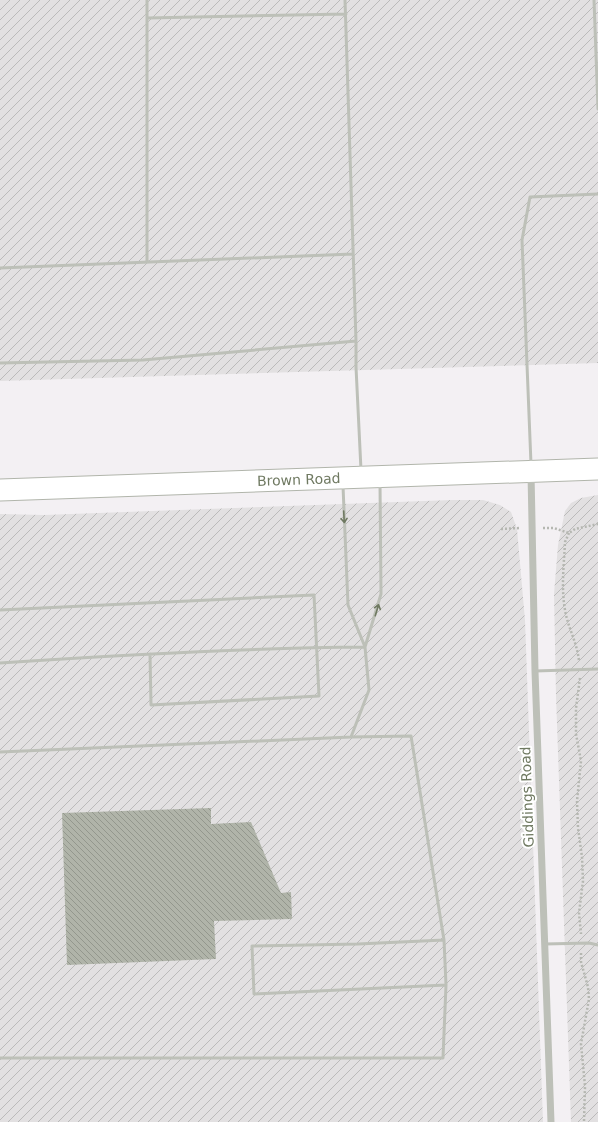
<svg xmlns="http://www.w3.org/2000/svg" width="598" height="1122" viewBox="0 0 598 1122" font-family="'DejaVu Sans',sans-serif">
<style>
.industrial{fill:url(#industrial-furrows)}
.building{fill:url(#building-back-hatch)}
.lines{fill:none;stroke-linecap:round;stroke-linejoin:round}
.secondary-casing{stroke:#b1b5ab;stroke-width:23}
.path{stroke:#b5b7b1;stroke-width:2.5;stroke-dasharray:2 2;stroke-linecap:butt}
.service{stroke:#bdc0b8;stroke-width:3}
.tertiary{stroke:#bdc0b8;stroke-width:7}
.secondary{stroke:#fff;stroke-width:21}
.oneway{stroke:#6f7961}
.labels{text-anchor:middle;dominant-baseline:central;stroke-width:4;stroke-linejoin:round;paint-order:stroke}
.street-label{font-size:14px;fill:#6f7961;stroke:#fff}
</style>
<defs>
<pattern id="industrial-furrows" width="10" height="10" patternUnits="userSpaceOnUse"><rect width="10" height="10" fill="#e2e0e1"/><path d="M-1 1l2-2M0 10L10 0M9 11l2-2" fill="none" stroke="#bbbaba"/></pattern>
<pattern id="building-back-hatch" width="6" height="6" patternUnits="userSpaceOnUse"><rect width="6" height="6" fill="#b0b4a9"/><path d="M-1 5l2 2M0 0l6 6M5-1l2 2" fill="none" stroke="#93978d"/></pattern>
</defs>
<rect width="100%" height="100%" fill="#f3f0f3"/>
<path class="industrial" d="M0 0H598V363L0 381Z
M598 495V1122H571L556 696 554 594 558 545 565 511 571 503 581 498Z
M452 500H483L500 505 511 512 517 529 525 620 543 1122H0V514L44 515Z"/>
<path class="building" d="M211 808V824L251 822 281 893 291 892 292 919 214 921 216 959 67 965 62 813Z"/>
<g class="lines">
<g class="secondary-casing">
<g id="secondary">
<path id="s1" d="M0 490 598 469"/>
</g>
</g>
<path class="path" d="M543 528H554L569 533 575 529 598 524
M501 529 520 528
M569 533 565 542C564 564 561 588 565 610 568 628 577 642 579 661
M580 678 576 708V734L581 761 577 801 578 828 582 857 583 881 579 913 581 934
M581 953V962L588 987 589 999 581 1044 585 1086 584 1122"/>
<path class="service" d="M147 0V262
M345 0 356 341V367L361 470
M594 0 598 109
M147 18 346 14
M0 268 353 254
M0 363 143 360 356 341
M531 464 522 240 530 197 598 194
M343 486 348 605 365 647
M0 610 314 595 319 696 151 705 150 654
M365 647 381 594 380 483
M0 663C122 655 243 648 365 647L369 690 351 737
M535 671 598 669
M0 752 351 737 411 736 444 940 446 985 443 1058H0
M444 940 358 944 252 946 254 994 446 985
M545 944 589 943 598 945"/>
<path class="tertiary" d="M531 473 535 671 551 1122"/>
<use href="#secondary" class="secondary"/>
</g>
<defs><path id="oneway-shaft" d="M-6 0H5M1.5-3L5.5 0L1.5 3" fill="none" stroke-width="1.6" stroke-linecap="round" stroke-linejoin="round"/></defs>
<g class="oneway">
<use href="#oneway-shaft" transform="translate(344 517) rotate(87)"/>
<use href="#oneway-shaft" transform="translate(377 610) rotate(-73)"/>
</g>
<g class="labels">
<g class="street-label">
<text stroke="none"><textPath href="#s1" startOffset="299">Brown Road</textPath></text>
<text transform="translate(527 797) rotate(-92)">Giddings Road</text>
</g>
</g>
</svg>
